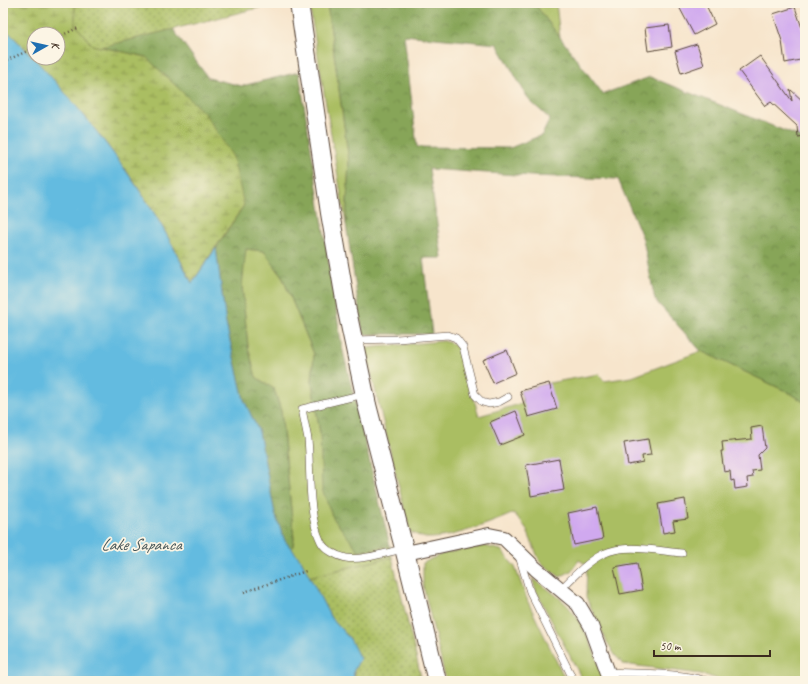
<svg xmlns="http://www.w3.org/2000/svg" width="808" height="684" viewBox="0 0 808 684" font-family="Caveat,sans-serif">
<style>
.grass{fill:#aabe62;stroke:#727440}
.forest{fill:url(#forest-crowns);stroke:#61683b;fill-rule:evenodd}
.wetland{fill:url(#wetland-marsh);stroke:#727440;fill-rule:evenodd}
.park{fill:url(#park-dots);stroke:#727440}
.water{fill:#63bbe0;stroke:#4f727f}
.building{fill:#d0a9ef}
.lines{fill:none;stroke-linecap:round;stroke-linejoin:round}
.service-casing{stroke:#574638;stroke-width:8}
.minor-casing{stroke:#574638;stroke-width:16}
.tertiary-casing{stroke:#574638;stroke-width:20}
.path{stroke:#574638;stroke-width:2.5;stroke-dasharray:1 3;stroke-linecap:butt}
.service{stroke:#fff;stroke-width:7}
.minor{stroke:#fff;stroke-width:14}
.tertiary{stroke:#fff;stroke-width:18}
.labels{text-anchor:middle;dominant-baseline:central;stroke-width:3.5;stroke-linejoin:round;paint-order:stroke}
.water-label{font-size:17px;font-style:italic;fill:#475658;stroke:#fcf5e5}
</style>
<defs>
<pattern id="forest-crowns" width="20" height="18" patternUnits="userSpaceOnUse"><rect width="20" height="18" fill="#87a558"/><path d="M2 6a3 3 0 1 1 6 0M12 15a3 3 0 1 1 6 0" fill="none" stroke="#708748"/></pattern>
<pattern id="wetland-marsh" width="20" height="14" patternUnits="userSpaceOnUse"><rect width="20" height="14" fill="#aabe62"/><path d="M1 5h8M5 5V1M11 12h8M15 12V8" fill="none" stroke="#8c9b50"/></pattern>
<pattern id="park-dots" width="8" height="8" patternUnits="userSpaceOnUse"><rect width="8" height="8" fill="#aabe62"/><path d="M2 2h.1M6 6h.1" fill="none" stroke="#8c9b50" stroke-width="1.8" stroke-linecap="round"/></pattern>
</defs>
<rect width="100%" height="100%" fill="#fcf5e5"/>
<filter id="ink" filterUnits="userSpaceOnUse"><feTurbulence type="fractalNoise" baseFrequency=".025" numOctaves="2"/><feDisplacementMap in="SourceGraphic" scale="8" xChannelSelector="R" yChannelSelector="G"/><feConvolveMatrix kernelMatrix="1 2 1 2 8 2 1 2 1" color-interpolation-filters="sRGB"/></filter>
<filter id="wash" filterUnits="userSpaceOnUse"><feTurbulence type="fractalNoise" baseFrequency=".012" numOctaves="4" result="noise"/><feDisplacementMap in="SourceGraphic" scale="16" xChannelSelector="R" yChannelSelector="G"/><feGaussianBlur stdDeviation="0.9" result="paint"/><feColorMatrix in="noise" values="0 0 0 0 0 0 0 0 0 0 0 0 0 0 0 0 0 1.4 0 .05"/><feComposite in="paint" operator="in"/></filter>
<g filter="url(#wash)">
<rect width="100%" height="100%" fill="#f7e5cc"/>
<path class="grass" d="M309 3H327L349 161 346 224Z
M534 3H556L560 38Z
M245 249 264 251 282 276 314 354 312 382 320 433 358 550 390 546 392 557 309 577 301 560 292 550 294 539 281 411 274 389 256 378 248 347 242 286Z
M444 341 453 344 459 350 479 416 523 403 520 391 549 383 599 374 604 381 632 377 701 351 792 394 805 403V681H725L701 674 623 664 615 655 607 642 586 597 587 565 579 560 571 571 560 577 540 562 526 528 514 513C494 522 449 539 428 538 422 538 416 534 410 532L365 348Z
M484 546 501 550 515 567 528 602 566 681H446L423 585V563L442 554Z
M532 578C545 587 563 599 572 611 588 632 596 657 605 681H583L536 591Z"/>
<path class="forest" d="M327 3H534L603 94 650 77 805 139V403L792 394 701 351 655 300 643 239 618 179 531 176 429 169 442 258H423L432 334H363L346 224 349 161ZM404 35 497 44 529 100 550 119 542 135 510 148 417 147Z
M173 29 208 78 242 86 299 72 342 347 390 546 358 550 333 518 322 489 320 433 312 382 314 354 282 276 264 251 246 249 242 286 248 347 256 377 274 389 281 411 294 539 292 550 285 541 275 514 259 432 244 400 226 323 216 248 244 205 146 57 101 47Z"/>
<path class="wetland" d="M3 3H75L76 25 92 45 146 57 206 115 233 157 244 205 192 283C181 261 169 238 156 216 114 147 59 85 3 27ZM34 34H58V58H34Z"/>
<path class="park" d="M75 3H278L101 47 92 45 75 24Z
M392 557 422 681H355L350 639 331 618 309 577Z"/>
<path class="water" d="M3 27C59 81 115 150 156 216 169 238 180 260 192 283L216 248 226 324 244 400 259 432 275 514 285 541 301 560 331 618 350 639 360 659 353 672 355 681H3Z"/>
<g id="blocks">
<path class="building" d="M677 3H705L715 24 694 35Z
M795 7 805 37V59L785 63 782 41 773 14Z
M669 25 672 47 648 51 645 28Z
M697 44 704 65 681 73 675 51Z
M760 56 792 101 790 89 805 103V136L798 137 797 126 771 102 765 106 739 71Z
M507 350 516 373 493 383 483 360Z
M549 383 557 409 528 417 520 391Z
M516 411 525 435 500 445 490 422Z
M762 426 765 448 758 455 760 470 752 471 753 477 747 478 748 487 735 489 734 480 731 481 730 471 724 472 721 451H723L722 442 752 439 751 428Z
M648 439 651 455 642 456 643 462 628 465 624 443Z
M559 459 564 490 531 496 526 465Z
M685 499 688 519 673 521 675 531 663 533 658 504Z
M597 507 603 539 574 545 568 513Z
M637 563 642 590 620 594 614 567Z"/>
</g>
</g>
<g filter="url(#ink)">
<use href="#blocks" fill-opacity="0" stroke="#574638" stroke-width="1"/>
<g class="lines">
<g class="service-casing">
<path id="service" d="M353 340 397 339 448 335 456 338 463 347 475 395 482 402 489 404 499 402 508 397
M364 394 302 409C304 419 306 429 308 439 311 469 307 514 321 542 325 550 337 556 346 558 360 561 388 552 403 549
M519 556 530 592 545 622 574 681
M561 589C573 577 587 562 603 554 626 543 657 551 682 553
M608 672C639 674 676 672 707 681"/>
</g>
<g class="minor-casing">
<path id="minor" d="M406 553 489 535 504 538 536 569 578 604 591 626 611 681"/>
</g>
<g class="tertiary-casing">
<path id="tertiary" d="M299 3 330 213 347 311 367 405 404 548 437 681"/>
</g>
<path class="path" d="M58 37 78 28
M3 62 34 48
M244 592 306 571"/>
<use href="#service" class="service"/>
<use href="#minor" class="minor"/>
<use href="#tertiary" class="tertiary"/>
</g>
</g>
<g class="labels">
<g class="water-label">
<text x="141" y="544">Lake Sapanca</text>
</g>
</g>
<rect width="808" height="684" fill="none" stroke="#fcf5e5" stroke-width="16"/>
<g transform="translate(46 46) rotate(82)"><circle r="19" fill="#fcf5e5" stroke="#afa495"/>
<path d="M0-3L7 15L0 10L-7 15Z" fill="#1f6fb2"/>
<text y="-6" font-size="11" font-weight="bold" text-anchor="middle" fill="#3b2a1e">K</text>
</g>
<path d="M654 650v6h116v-6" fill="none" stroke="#3b2a1e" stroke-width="2"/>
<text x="660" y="650" font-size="12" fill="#3b2a1e" stroke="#fcf5e5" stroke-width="3" paint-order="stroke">50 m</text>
</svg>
